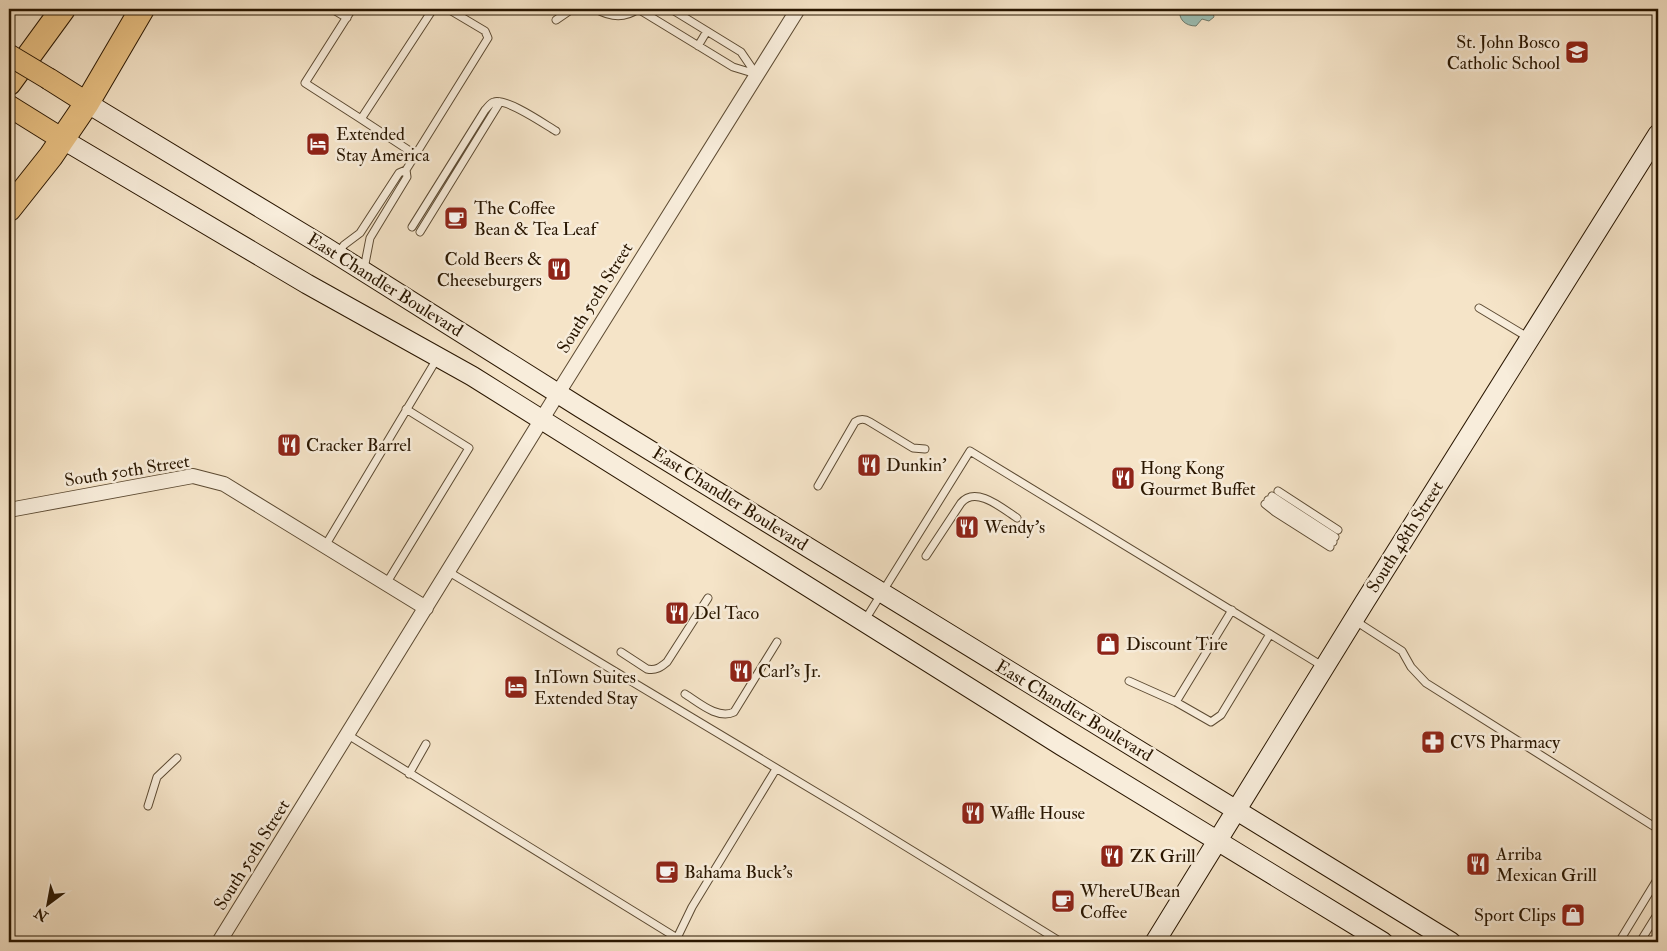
<svg xmlns="http://www.w3.org/2000/svg" width="1667" height="951" viewBox="0 0 1667 951" font-family="'IM FELL Double Pica',serif">
<style>
.water{fill:#9cbfb5;stroke:#6e7b6d}
.lines{fill:none;stroke-linecap:round;stroke-linejoin:round}
.lane-casing{stroke:#5c4a32;stroke-width:9}
.street-casing{stroke:#5c4a32;stroke-width:16}
.secondary-casing{stroke:#291600;stroke-width:21}
.primary-casing{stroke:#291600;stroke-width:23}
.highway-casing{stroke:#291600;stroke-width:26}
.lane{stroke:#f8eddb;stroke-width:7}
.street{stroke:#f8eddb;stroke-width:14}
.secondary{stroke:#f8eddb;stroke-width:19}
.primary{stroke:#eac284;stroke-width:21}
.highway{stroke:#eac284;stroke-width:24}
.primary-bridge-casing{stroke:#291600;stroke-width:23;stroke-linecap:butt}
.primary-bridge{stroke:#eac284;stroke-width:21}
.labels{text-anchor:middle;dominant-baseline:central;stroke-width:5;stroke-linejoin:round;paint-order:stroke}
.poi-label{font-size:18px;fill:#291600;stroke:#f8eddb;text-anchor:start}
.street-label{font-size:18px;fill:#291600;stroke:#f8eddb}
</style>
<rect width="100%" height="100%" fill="#f5e4c8"/>
<filter id="stains"><feTurbulence type="fractalNoise" baseFrequency=".004" numOctaves="4"/><feColorMatrix values="0 0 0 0 .2 0 0 0 0 .09 0 0 0 0 .02 0 0 0 .5 -.17"/></filter>
<radialGradient id="worn" r=".72"><stop offset=".6" stop-color="#630" stop-opacity="0"/><stop offset="1" stop-color="#630" stop-opacity=".3"/></radialGradient>
<path class="water" d="M1180 9 1210 10 1213 12 1214 17 1209 21 1202 19 1196 26C1185 26 1178 19 1180 9Z"/>
<g class="lines">
<g class="lane-casing">
<path id="lane" d="M332 9 347 18
M352 9 305 83 361 119
M596 9C610 17 624 19 638 9
M638 9 733 67 756 74 741 52 671 9
M556 20 572 9
M698 46 707 31
M416 155 361 119 433 9
M406 170 488 38 485 31 448 9
M412 227 485 110C488 107 490 103 494 102 507 98 544 124 556 131
M420 232 500 102
M338 253 344 245 360 233 399 173 406 170 407 177 370 238 364 269
M1479 308 1529 338
M818 486 855 422C861 418 865 419 870 422L913 448 925 449
M1278 491 1338 530
M1272 496 1335 537
M1268 500 1333 542
M1265 504 1275 512 1330 547
M325 546 438 357
M926 556 961 503C976 485 1003 509 1017 518
M449 572 856 816 1061 942
M386 584 469 448 406 409
M865 620 970 451 1324 667
M1354 620 1402 651 1411 667 1426 683 1658 829
M621 652 647 669C656 671 661 667 667 662L708 598
M1129 681 1176 702 1211 722 1221 715 1270 634
M685 694C698 702 718 720 734 712L777 642
M1176 702 1232 610
M348 735 677 938 691 942
M409 774 426 744
M148 806 157 777 177 758
M1658 839V854
M677 938 692 907 776 769
M1619 942 1658 878
M1640 942 1658 913"/>
</g>
<g class="street-casing">
<path id="street" d="M9 510 193 476 224 484 426 608
M219 942 558 393 798 9"/>
</g>
<g class="secondary-casing">
<path id="secondary" d="M87 103 325 247 581 408 1451 942
M62 139 307 284 472 376 1062 746 1383 942
M1155 942 1364 603 1658 134"/>
</g>
<g class="primary-casing">
<path id="primary" d="M49 79 87 103
M9 106 62 139"/>
</g>
<g class="highway-casing">
<path id="highway" d="M9 83 63 9
M9 209 51 156 87 103 142 9"/>
</g>
<use href="#lane" class="lane"/>
<use href="#street" class="street"/>
<use href="#secondary" class="secondary"/>
<use href="#primary" class="primary"/>
<use href="#highway" class="highway"/>
<g class="primary-bridge-casing">
<path id="primary-bridge" d="M9 55 49 79"/>
</g>
<use href="#primary-bridge" class="primary-bridge"/>
</g>
<defs>
<g id="school-square" transform="scale(1.25)"><rect x="-9" y="-9" width="18" height="18" rx="4" fill="#8f2418" stroke="#f8eddb"/><path d="M0-5L7-2L0 1L-7-2ZM-4 1L0 2.5L4 1V4Q0 6-4 4Z" fill="#fff"/></g>
<g id="hotel-square" transform="scale(1.25)"><rect x="-9" y="-9" width="18" height="18" rx="4" fill="#8f2418" stroke="#f8eddb"/><path d="M-6-4.5h1.5V1H6V5H4.5V3h-9V5H-6ZM-4 0a1.8 1.8 0 1 1 3.6 0ZM.5 0V-2.5h3Q6-2.5 6 0Z" fill="#fff"/></g>
<g id="cafe-square" transform="scale(1.25)"><rect x="-9" y="-9" width="18" height="18" rx="4" fill="#8f2418" stroke="#f8eddb"/><path d="M-5.5-4.5H6V0H3Q3 3.5 0 3.5H-2.5Q-5.5 3.5-5.5 0ZM3-3.2v2h1.7v-2ZM-6 4.5H4V6H-6Z" fill="#fff"/></g>
<g id="restaurant-square" transform="scale(1.25)"><rect x="-9" y="-9" width="18" height="18" rx="4" fill="#8f2418" stroke="#f8eddb"/><path d="M-5-6h1v4h1v-4h1v4h1v-4h1v5L-1.5 .5V6h-2V.5L-5-1ZM5-6V6H3V1.5H1.5Q1.5-4 5-6Z" fill="#fff"/></g>
<g id="shop-square" transform="scale(1.25)"><rect x="-9" y="-9" width="18" height="18" rx="4" fill="#8f2418" stroke="#f8eddb"/><path d="M-5-2.5h2.3a2.7 3.5 0 0 1 5.4 0H5L5.5 6h-11ZM-1.5-2.5h3a1.5 2.3 0 0 0-3 0Z" fill="#fff"/></g>
<g id="pharmacy-square" transform="scale(1.25)"><rect x="-9" y="-9" width="18" height="18" rx="4" fill="#8f2418" stroke="#f8eddb"/><path d="M-2-6h4v4h4v4h-4v4h-4v-4h-4v-4h4Z" fill="#fff"/></g>
</defs>
<g fill-rule="evenodd">
<use href="#school-square" x="1577" y="52"/>
<use href="#hotel-square" x="318" y="144"/>
<use href="#cafe-square" x="456" y="218"/>
<use href="#restaurant-square" x="559" y="269"/>
<use href="#restaurant-square" x="289" y="445"/>
<use href="#restaurant-square" x="869" y="465"/>
<use href="#restaurant-square" x="1123" y="478"/>
<use href="#restaurant-square" x="967" y="527"/>
<use href="#restaurant-square" x="677" y="613"/>
<use href="#shop-square" x="1108" y="644"/>
<use href="#restaurant-square" x="741" y="671"/>
<use href="#hotel-square" x="516" y="687"/>
<use href="#pharmacy-square" x="1433" y="742"/>
<use href="#restaurant-square" x="973" y="813"/>
<use href="#restaurant-square" x="1112" y="856"/>
<use href="#restaurant-square" x="1478" y="864"/>
<use href="#cafe-square" x="667" y="872"/>
<use href="#cafe-square" x="1063" y="901"/>
<use href="#shop-square" x="1573" y="915"/>
</g>
<g class="labels">
<g class="poi-label">
<text x="1560" y="42" text-anchor="end">St. John Bosco<tspan x="1560" dy="21">Catholic School</tspan></text>
<text x="336" y="134">Extended<tspan x="336" dy="21">Stay America</tspan></text>
<text x="474" y="208">The Coffee<tspan x="474" dy="21">Bean &amp; Tea Leaf</tspan></text>
<text x="542" y="259" text-anchor="end">Cold Beers &amp;<tspan x="542" dy="21">Cheeseburgers</tspan></text>
<text x="306" y="445">Cracker Barrel</text>
<text x="886" y="465">Dunkin'</text>
<text x="1140" y="468">Hong Kong<tspan x="1140" dy="21">Gourmet Buffet</tspan></text>
<text x="984" y="527">Wendy's</text>
<text x="694" y="613">Del Taco</text>
<text x="1126" y="644">Discount Tire</text>
<text x="758" y="671">Carl's Jr.</text>
<text x="534" y="677">InTown Suites<tspan x="534" dy="21">Extended Stay</tspan></text>
<text x="1450" y="742">CVS Pharmacy</text>
<text x="990" y="813">Waffle House</text>
<text x="1496" y="854">Arriba<tspan x="1496" dy="21">Mexican Grill</tspan></text>
<text x="1130" y="856">ZK Grill</text>
<text x="684" y="872">Bahama Buck's</text>
<text x="1080" y="891">WhereUBean<tspan x="1080" dy="21">Coffee</tspan></text>
<text x="1556" y="915" text-anchor="end">Sport Clips</text>
</g>
<g class="street-label">
<text transform="translate(385 285) rotate(32)">East Chandler Boulevard</text>
<text transform="translate(595 298) rotate(-58)">South 50th Street</text>
<text transform="translate(127 471) rotate(-9)">South 50th Street</text>
<text transform="translate(730 499) rotate(32)">East Chandler Boulevard</text>
<text transform="translate(1405 537) rotate(-58)">South 48th Street</text>
<text transform="translate(1074 711) rotate(31)">East Chandler Boulevard</text>
<text transform="translate(252 855) rotate(-58)">South 50th Street</text>
</g>
</g>
<rect width="1667" height="951" fill="none" stroke="#f5e4c8" stroke-width="30"/>
<rect x="10" y="10" width="1647" height="931" fill="none" stroke="#291600" stroke-width="2.5"/>
<rect x="15" y="15" width="1637" height="921" fill="none" stroke="#291600"/>
<g transform="translate(48 904) rotate(212)" stroke="#f8eddb" stroke-width="4" paint-order="stroke">
<path d="M0-4L9 19L0 12L-9 19Z" fill="#291600"/>
<text y="-8" font-size="14" font-weight="bold" text-anchor="middle" fill="#291600">N</text>
</g>
<rect width="100%" height="100%" filter="url(#stains)"/>
<rect width="100%" height="100%" fill="url(#worn)"/>
</svg>
